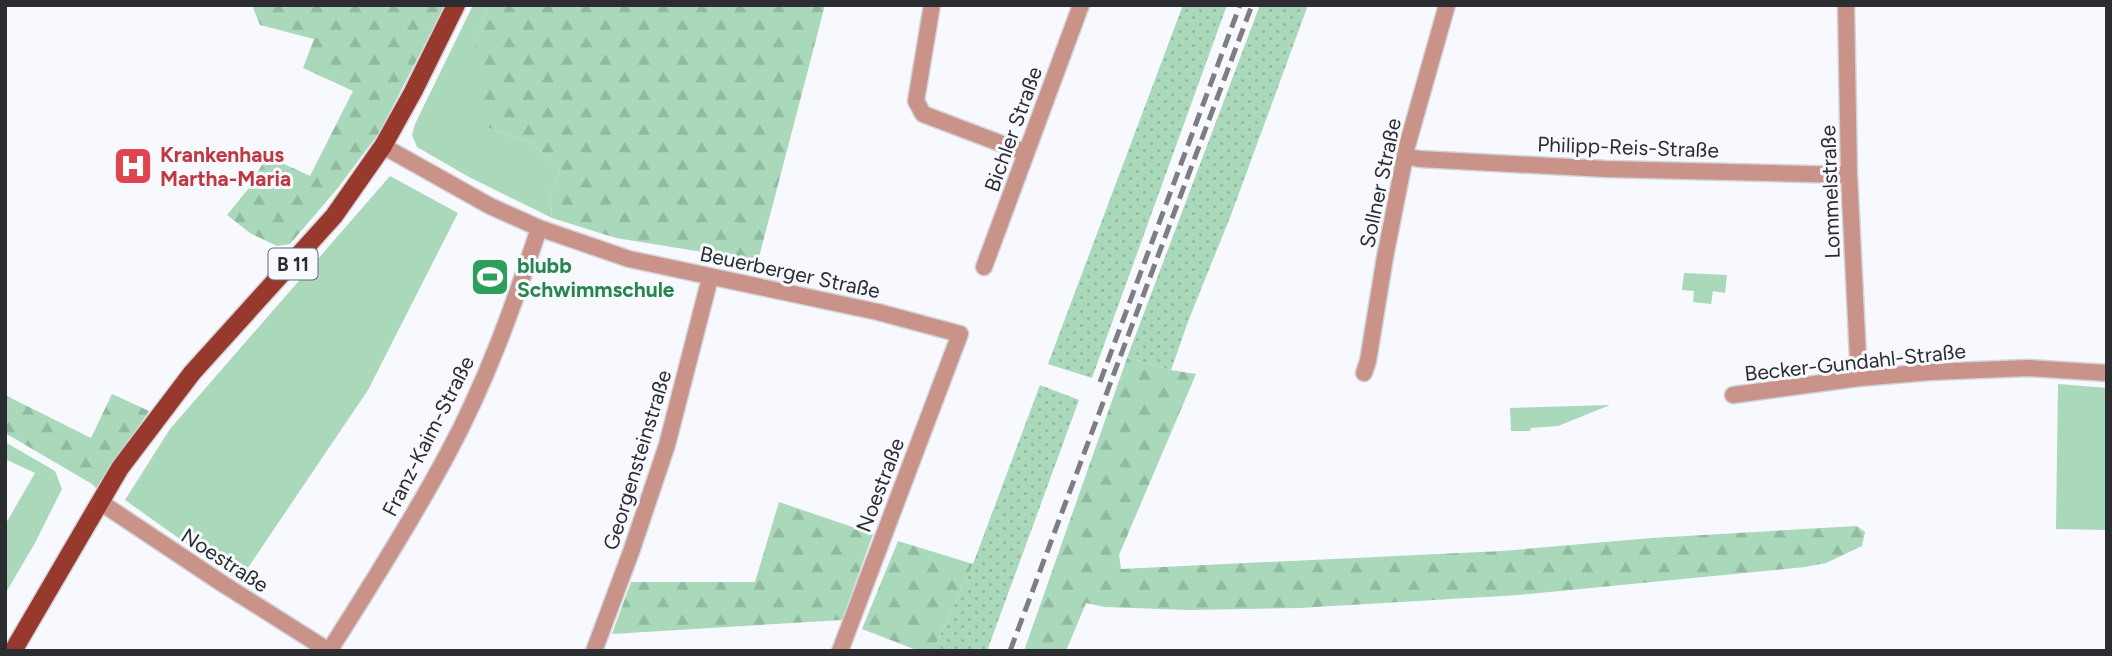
<svg xmlns="http://www.w3.org/2000/svg" width="2112" height="656" viewBox="0 0 2112 656" font-family="Figtree,sans-serif">
<style>
.green{fill:#a9d8ba}
.forest{fill:url(#forest-firs)}
.garden{fill:url(#garden-dots)}
.lines{fill:none;stroke-linecap:round;stroke-linejoin:round}
.minor-casing{stroke:#d2d4d9;stroke-width:19}
.primary-casing{stroke:#d2d4d9;stroke-width:21}
.minor{stroke:#ca9389;stroke-width:16}
.primary{stroke:#97392d;stroke-width:18}
.rail{stroke:#7d7e83;stroke-width:5;stroke-dasharray:14 7;stroke-linecap:butt}
.labels{text-anchor:middle;dominant-baseline:central;stroke-width:6;stroke-linejoin:round;paint-order:stroke}
.shield{fill:#f7f9fe;stroke:#696a6e;stroke-width:2}
.shield-label{font-size:19px;font-weight:bold;fill:#2c2d31}
.street-label{font-size:21px;fill:#2c2d31;stroke:#f7f9fe}
.health-label{font-size:21px;font-weight:bold;fill:#be3a42;stroke:#f7f9fe;text-anchor:start}
.leisure-label{font-size:21px;font-weight:bold;fill:#27864d;stroke:#f7f9fe;text-anchor:start}
</style>
<defs>
<pattern id="forest-firs" width="22" height="20" patternUnits="userSpaceOnUse" patternTransform="scale(1.75)"><rect width="22" height="20" fill="#a9d8ba"/><path d="M5 1l3.5 6h-7zM16 11l3.5 6h-7z" fill="#92baa0"/></pattern>
<pattern id="garden-dots" width="8" height="8" patternUnits="userSpaceOnUse" patternTransform="scale(1.75)"><rect width="8" height="8" fill="#a9d8ba"/><path d="M2 2h.1M6 6h.1" fill="none" stroke="#92baa0" stroke-width="1.8" stroke-linecap="round"/></pattern>
</defs>
<rect width="100%" height="100%" fill="#f7f9fe"/>
<path class="green" d="M473 5H489L475 42 489 128 533 144 560 169 550 194 552 218 469 177 417 147 412 135 415 124Z
M390 176 458 213 368 390 239 581 125 500 170 429Z
M1684 273 1727 275 1725 293 1713 291 1711 304 1693 302 1694 291 1682 290Z
M2058 384 2107 388V530L2056 529Z
M1610 405 1558 426 1531 428 1530 431H1511L1510 408Z
M5 442 55 471 62 489 35 543 5 594V525L35 473 5 459Z"/>
<path class="forest" d="M252 5H445L379 133 337 189 290 244 277 246 250 233 227 215 248 189 267 156 310 176 353 91 303 68 314 39 260 25Z
M489 5H825L758 261 616 238 552 218 550 194 560 169 533 144 489 128 479 100 475 41Z
M1127 358 1171 370 1196 374 1119 555 1121 569 1502 551 1652 538 1857 526 1865 532 1862 546 1826 563 1805 567 1519 595 1299 608 1188 610 1105 607 1086 603 1066 651H1024Z
M112 394 149 411 97 489 92 484 5 433V395L91 438Z
M779 502 873 534 842 620 612 634 631 582H755Z
M898 541 973 564 933 651H919L862 629Z"/>
<path class="garden" d="M1183 5H1227L1092 378 1048 364Z
M1260 5H1308L1231 215 1189 319 1171 370 1127 358Z
M1040 385 1079 400 987 651H933L973 564Z"/>
<g class="lines">
<g class="minor-casing">
<path id="minor" d="M932 5 916 101 923 114 1026 153
M1846 5 1849 175 1859 378
M383 146 490 206 539 228 629 259 878 312 960 334 840 651
M1405 156 1420 159 1606 169 1849 175
M984 267 1081 5
M1364 373 1368 361 1385 257 1407 146 1447 5
M1733 395 1859 378 1930 372 2028 368 2107 373
M100 502 223 584 329 651
M329 651C370 587 411 522 447 455 486 383 514 305 539 228
M594 651 631 552 667 445 710 278"/>
</g>
<g class="primary-casing">
<path id="primary" d="M13 651 120 468 192 373 334 216 383 146 413 92 456 5"/>
</g>
<use href="#minor" class="minor"/>
<use href="#primary" class="primary"/>
<path class="rail" d="M1100 382 1240 5
M1010 651 1252 5"/>
</g>
<defs>
<g id="hospital-square" transform="scale(2.0125)"><rect x="-9" y="-9" width="18" height="18" rx="4" fill="#e0444e" stroke="#f7f9fe"/><path d="M-5-5h3v3.5h4V-5h3V5h-3V1.5h-4V5h-3Z" fill="#fff"/></g>
<g id="stadium-square" transform="scale(2.0125)"><rect x="-9" y="-9" width="18" height="18" rx="4" fill="#2e9e5b" stroke="#f7f9fe"/><path d="M0-5a6.5 5 0 1 0 0 10a6.5 5 0 1 0 0-10ZM-3.5-1.8h7v3.6h-7Z" fill="#fff"/></g>
</defs>
<g fill-rule="evenodd">
<use href="#hospital-square" x="133" y="166"/>
<use href="#stadium-square" x="490" y="277"/>
</g>
<g class="labels">
<rect class="shield" x="268.5" y="248.5" width="49" height="31" rx="5"/>
<g class="shield-label">
<text x="293" y="264">B 11</text>
</g>
<g class="street-label">
<text transform="translate(1013 129) rotate(-70)">Bichler Straße</text>
<text transform="translate(1628 147) rotate(2)">Philipp-Reis-Straße</text>
<text transform="translate(1380 183) rotate(-78)">Sollner Straße</text>
<text transform="translate(1830 192) rotate(-92)">Lommelstraße</text>
<text transform="translate(790 272) rotate(12)">Beuerberger Straße</text>
<text transform="translate(1855 362) rotate(-6)">Becker-Gundahl-Straße</text>
<text transform="translate(428 436) rotate(-63)">Franz-Kaim-Straße</text>
<text transform="translate(637 460) rotate(-73)">Georgensteinstraße</text>
<text transform="translate(880 485) rotate(-69)">Noestraße</text>
<text transform="translate(225 560) rotate(33)">Noestraße</text>
</g>
<g class="health-label">
<text x="160" y="154">Krankenhaus<tspan x="160" dy="24">Martha-Maria</tspan></text>
</g>
<g class="leisure-label">
<text x="517" y="265">blubb<tspan x="517" dy="24">Schwimmschule</tspan></text>
</g>
</g>
<rect width="2112" height="656" fill="none" stroke="#2c2d31" stroke-width="14"/>
</svg>
